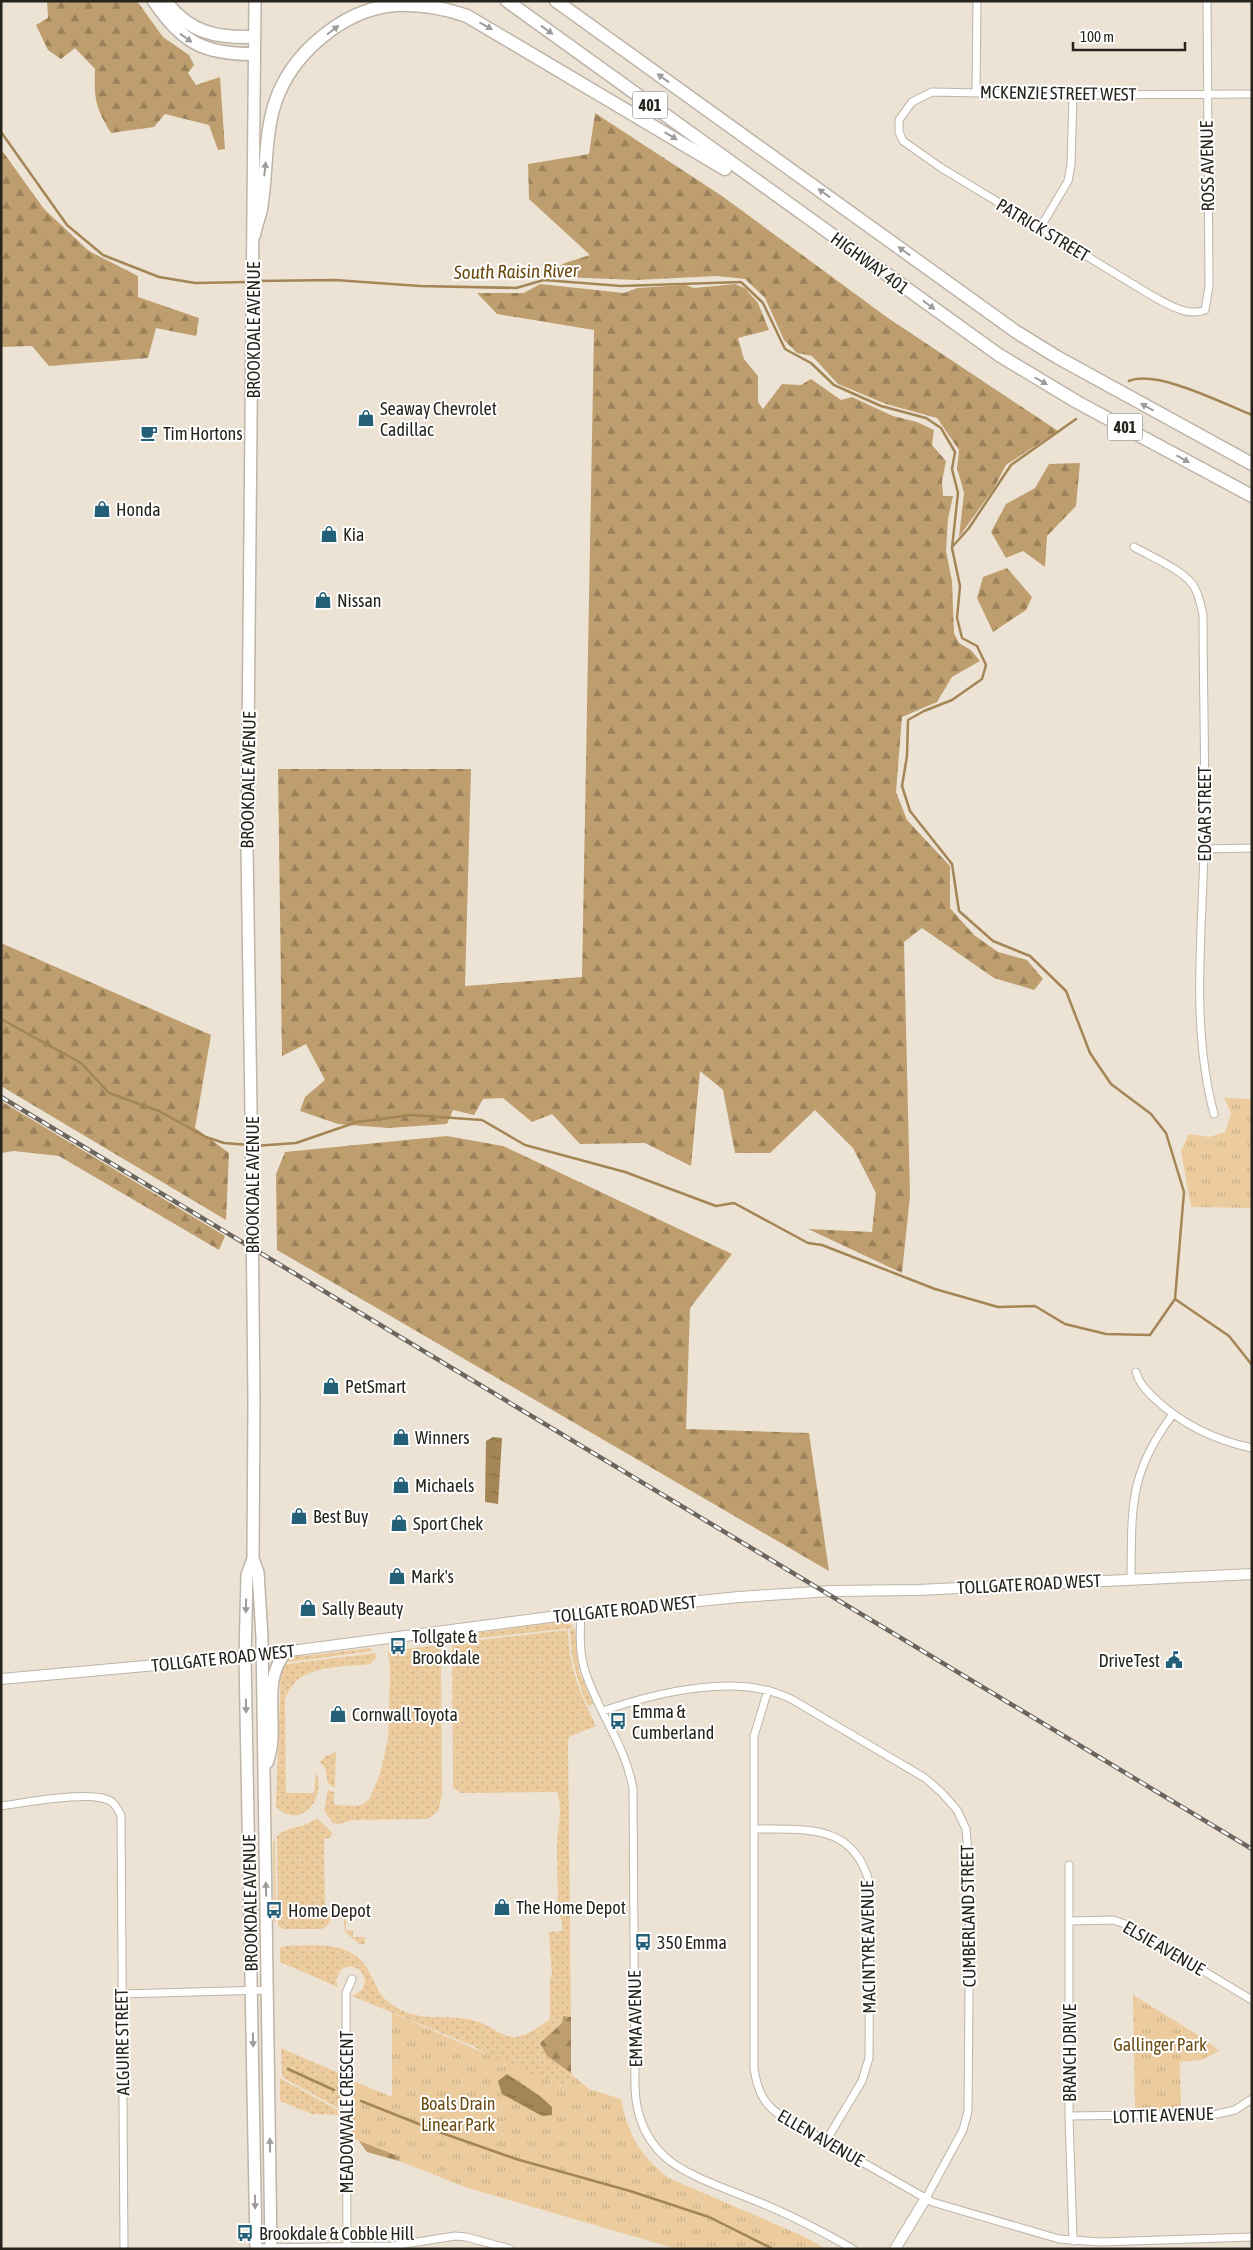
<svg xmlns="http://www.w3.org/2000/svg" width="1253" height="2250" viewBox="0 0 1253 2250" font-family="'Asap Condensed',sans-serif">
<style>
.grass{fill:url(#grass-dots)}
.forest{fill:url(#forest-firs)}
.park{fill:url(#park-tufts)}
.water{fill:url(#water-ripples)}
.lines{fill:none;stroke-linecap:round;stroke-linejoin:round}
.stream{stroke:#a48556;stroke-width:2.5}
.street-casing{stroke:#beb4a7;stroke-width:9}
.secondary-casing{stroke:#beb4a7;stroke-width:12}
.primary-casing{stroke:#beb4a7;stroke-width:14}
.highway-casing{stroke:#beb4a7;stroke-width:15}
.street{stroke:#fff;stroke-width:7}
.secondary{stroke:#fff;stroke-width:10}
.primary{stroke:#fff;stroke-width:11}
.highway{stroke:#fff;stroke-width:12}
.rail-casing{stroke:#6b665d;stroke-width:4.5}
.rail{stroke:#fff;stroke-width:2.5;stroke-dasharray:8;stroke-linecap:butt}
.primary-bridge-casing{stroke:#beb4a7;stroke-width:14;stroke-linecap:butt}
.primary-bridge{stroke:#fff;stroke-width:11}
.oneway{fill:#9e9c9a}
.labels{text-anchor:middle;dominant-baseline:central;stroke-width:4;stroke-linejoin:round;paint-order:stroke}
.shield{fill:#fff;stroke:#686662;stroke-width:1}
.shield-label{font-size:16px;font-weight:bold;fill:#27241e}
.street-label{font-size:18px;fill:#27241e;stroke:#fff}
.poi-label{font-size:18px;fill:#27241e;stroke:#fff;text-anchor:start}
.park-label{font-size:18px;fill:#6d4c12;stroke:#fff}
.water-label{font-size:19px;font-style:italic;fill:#6c4b10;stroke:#fff}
</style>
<defs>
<pattern id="grass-dots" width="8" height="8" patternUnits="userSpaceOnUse" patternTransform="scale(1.25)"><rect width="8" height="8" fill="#eccc9e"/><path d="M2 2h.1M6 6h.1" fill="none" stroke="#caaf88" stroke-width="1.8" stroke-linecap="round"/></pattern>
<pattern id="forest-firs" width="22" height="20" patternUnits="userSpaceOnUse" patternTransform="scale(1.25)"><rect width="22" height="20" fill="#be9e6e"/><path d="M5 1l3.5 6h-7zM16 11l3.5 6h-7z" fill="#9a815a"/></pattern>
<pattern id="park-tufts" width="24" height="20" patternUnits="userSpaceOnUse" patternTransform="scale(1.25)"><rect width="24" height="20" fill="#eccc9e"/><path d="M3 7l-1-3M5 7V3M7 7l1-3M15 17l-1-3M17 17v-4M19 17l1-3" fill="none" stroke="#caaf88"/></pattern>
<pattern id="water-ripples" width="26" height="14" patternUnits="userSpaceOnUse" patternTransform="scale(1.25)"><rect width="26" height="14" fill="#a48556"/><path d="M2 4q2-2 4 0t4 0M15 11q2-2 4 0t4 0" fill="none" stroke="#866d47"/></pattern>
</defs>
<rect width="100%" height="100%" fill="#ede3d5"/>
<path class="grass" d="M565 1621 570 1623 574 1628 470 1639 476 1633Z
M575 1629 579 1671 593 1704 588 1706C577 1680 570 1658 570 1630Z
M568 1630C569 1669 580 1692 596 1726L569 1737 568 1741 571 2017 563 2016 572 2075 563 2087 543 2079 561 2098 473 2046 352 1996 362 1990 365 1981C363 1968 352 1962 341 1970L336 1980 338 1987 280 1962V1948L285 1946C316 1945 354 1940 370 1973 376 1985 379 1996 391 2004 423 2026 449 2011 479 2022 490 2026 501 2036 513 2037 526 2037 537 2028 547 2021L550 2018V1977H552L549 1932 562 1931V1921L558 1911C558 1889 557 1866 557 1843 558 1825 563 1810 557 1792L461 1793 453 1788 452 1643Z
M439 1645 441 1650 442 1794 438 1811 431 1817 426 1819 352 1820 339 1824 333 1823 324 1811 328 1790 334 1792V1805L359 1806 369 1800 380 1774 388 1739 390 1671 388 1651Z
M370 1648 373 1651 281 1663 286 1659 302 1654 304 1656Z
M375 1653 376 1658 370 1664C338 1668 297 1663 285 1700L286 1793H314L316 1772C327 1798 301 1831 276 1807L281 1665Z
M336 1752 335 1786 334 1788 328 1783 325 1768 320 1762 326 1756Z
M317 1818 332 1833 330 1838 324 1839 325 1909 331 1910C331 1919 331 1925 322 1929H283L278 1926 277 1836C288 1826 303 1829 317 1818Z
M275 1838 276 1924 274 1920 273 1842Z
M348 1910 352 1915H346V1930L353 1931V1937H365V1944H359L345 1932 343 1913Z
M281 2048 341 2074 342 2108 336 2107 282 2077Z
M280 2078 341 2112V2115L312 2114 280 2101Z"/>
<path class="forest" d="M47 1H137L163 37 189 55 194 65 188 73 196 85 220 77 225 149 218 150 209 125 165 114 154 127 111 133C95 107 94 99 95 69L75 48 61 59 48 50 36 25 48 18Z
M595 113 722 196 888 318 1058 431 1006 465 994 488 959 537 964 493 957 468 959 450 937 418 886 404 838 384 812 356 797 353 784 340 765 298 745 279 717 276 636 280 539 276 565 263 590 255 529 199 528 164 589 154Z
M1 149 44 209 89 251 138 276V297L199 318 196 336 156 328 148 358 49 366 32 346 1 347Z
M540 284 624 293 637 288 686 285 694 288 735 284 745 288 758 303 769 330 738 338 744 359 758 376V402L763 409 782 384 801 385 811 379 841 400 852 397 893 416 917 422 934 430 932 445 946 461 942 481 943 496H953L948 519 946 551 952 581 954 633 959 643 971 650 980 661 952 677 937 702 902 717 896 792 907 820 950 866V908L974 935 998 952 1027 960 1043 979 1034 990 994 978 922 928 904 942 910 1196 902 1273 808 1229 872 1232 876 1193 853 1148 815 1110 770 1153H735L723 1090 700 1071 691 1166 645 1143 580 1144 552 1114 532 1122 503 1098 483 1099 474 1115 453 1110 447 1124 388 1128 338 1124 300 1111 305 1097 325 1080 306 1044 282 1056 278 769H471L465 986 582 977 594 330 497 314 477 293H524Z
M1080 463 1076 506 1047 536 1045 567 1023 551 1006 558 991 532 1006 504 1035 488 1049 464Z
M1007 568 1032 597 1026 610 993 632 977 598 983 577Z
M1 943 211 1035 195 1128 229 1153 226 1220 1 1086Z
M1 1101 225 1236 219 1250 59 1156 14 1151 1 1153Z
M447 1136 503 1146 732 1254 690 1308 686 1429 809 1433 829 1571 277 1250 276 1174 285 1152Z
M563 2016 571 2017V2073L547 2056 540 2043 562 2023Z
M370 2138 420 2167 367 2152 359 2141Z"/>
<path class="park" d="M1224 1098 1252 1099V1208L1191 1207 1181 1151 1189 1134 1209 1137 1225 1132 1231 1113Z
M1133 1995 1206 2040 1219 2051 1201 2060 1180 2062 1181 2108 1135 2110Z
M392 2013 563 2087 572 2075 589 2089 621 2099C627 2133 641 2157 669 2178L805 2237 826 2249H677L468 2188 399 2161 400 2157 352 2138 351 2080 392 2097Z"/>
<path class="water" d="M493 1437 502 1438 498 1504 485 1502 486 1441Z
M507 2074 540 2096 552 2107V2115L542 2116 502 2094 498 2081Z"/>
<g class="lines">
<path class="stream" d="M1 132 67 225 103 255 159 277 195 283 248 282
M1129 381C1156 369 1224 404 1252 415
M953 546 969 528 1011 465 1076 419
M1 1019 81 1063 109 1093 159 1111 206 1137 224 1143 249 1145
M254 1146 296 1143 357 1122 411 1115 482 1120 525 1145 625 1172 716 1206 734 1203 808 1243 822 1245 935 1289 998 1307 1035 1306 1065 1324 1106 1334 1150 1335 1175 1299 1184 1192 1166 1133 1151 1114 1111 1084 1090 1053 1066 991 1030 956 993 941 959 911 952 864 910 811 902 786 907 756 908 720 924 711 952 700 982 679 986 665 977 646 962 638 957 618 960 586 952 548 958 493 952 469 955 452 941 428 926 418 881 406 834 385 811 363 785 349 763 303 741 282 621 286 544 280 516 288 420 286 335 280 256 281
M1175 1299 1229 1336 1252 1365
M288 2069 334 2090
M361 2101 439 2132 516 2159 630 2191 709 2217 773 2249"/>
<g class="street-casing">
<path id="street" d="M1207 1 1209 286 1205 310C1187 317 1170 305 1154 297L940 167 903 141 899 132V120L912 102 932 92 1073 95 1252 94
M976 92 977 1
M1040 228 1068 181 1071 165 1073 95
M1134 547C1150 556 1183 570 1193 585 1199 594 1201 605 1203 615 1203 693 1206 772 1204 850 1202 938 1191 1028 1214 1114
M1204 849 1252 848
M1136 1372C1139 1383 1145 1389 1153 1397 1181 1424 1214 1440 1252 1448
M1131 1579C1132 1508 1128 1474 1173 1414
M581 1613C580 1632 579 1653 585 1671 598 1712 626 1746 633 1789L635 2088C636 2115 645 2138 664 2156 685 2176 733 2191 761 2203 793 2216 823 2232 853 2249
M768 1690 754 1736V2068C757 2088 762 2103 780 2115L932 2202 1059 2239 1100 2242 1252 2237
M603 1711C658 1692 740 1672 793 1700L925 1778 942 1793 957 1810 966 1829 970 1875 968 2111 963 2130 926 2198
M1 1806C24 1803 95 1789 112 1802 116 1805 118 1811 121 1815L124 2249
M754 1829C806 1830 854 1822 870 1885L869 2058 862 2081 826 2141
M1069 1865V2116L1073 2241
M1069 1921 1113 1920 1125 1924 1252 2000
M121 1994 268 1990
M1069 2116 1217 2114 1235 2110 1252 2099
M256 2248 392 2246 455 2236 466 2237 510 2249
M347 2249 346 1993 352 1979"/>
</g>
<g class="secondary-casing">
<path id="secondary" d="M1 1679 245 1657 581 1613 739 1597 831 1591 917 1590 1252 1574
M895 2249 926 2198"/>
</g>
<g class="primary-casing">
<path id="primary" d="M251 1111 247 848 255 1
M254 1402 253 1559 247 1575 245 1657 256 2249
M253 1559 258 1572 262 1637 271 2249
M267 1763C281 1728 259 1683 286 1652"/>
</g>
<g class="highway-casing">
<path id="highway" d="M154 1C182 43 204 54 253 54
M165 1C190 33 216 38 254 37
M507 1 999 355 1077 402 1252 496
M556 1 1015 331 1057 357 1252 464
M254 235C256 226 259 217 261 209 267 174 264 137 275 103 291 54 343 9 396 5 420 4 444 8 467 16L725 169"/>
</g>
<use href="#street" class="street"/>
<use href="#secondary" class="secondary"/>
<use href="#primary" class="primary"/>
<use href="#highway" class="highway"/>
<g class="rail-casing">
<path id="rail" d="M1 1097 1252 1849"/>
</g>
<use href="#rail" class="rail"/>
<g class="primary-bridge-casing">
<path id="primary-bridge" d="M251 1111 254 1402"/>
</g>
<use href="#primary-bridge" class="primary-bridge"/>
</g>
<defs><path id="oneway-solid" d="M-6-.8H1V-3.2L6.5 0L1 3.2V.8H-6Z" transform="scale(1.25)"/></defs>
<g class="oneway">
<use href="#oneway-solid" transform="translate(486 26) rotate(29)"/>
<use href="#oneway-solid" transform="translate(333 30) rotate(-37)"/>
<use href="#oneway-solid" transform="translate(547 30) rotate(36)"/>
<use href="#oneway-solid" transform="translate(186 38) rotate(36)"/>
<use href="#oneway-solid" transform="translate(663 78) rotate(-144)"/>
<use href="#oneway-solid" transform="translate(671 136) rotate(31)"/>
<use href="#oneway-solid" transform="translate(265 169) rotate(-84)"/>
<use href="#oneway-solid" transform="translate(824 193) rotate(-144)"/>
<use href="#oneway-solid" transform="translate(904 251) rotate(-144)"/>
<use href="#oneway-solid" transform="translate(929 305) rotate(36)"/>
<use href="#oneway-solid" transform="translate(1041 381) rotate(30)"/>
<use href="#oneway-solid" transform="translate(1147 407) rotate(-151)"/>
<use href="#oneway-solid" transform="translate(1183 459) rotate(29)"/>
<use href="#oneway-solid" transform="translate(246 1606) rotate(91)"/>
<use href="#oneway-solid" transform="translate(246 1706) rotate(89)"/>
<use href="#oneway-solid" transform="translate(266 1889) rotate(-91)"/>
<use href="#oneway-solid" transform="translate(253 2040) rotate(89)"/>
<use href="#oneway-solid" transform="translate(270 2145) rotate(-91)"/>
<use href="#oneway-solid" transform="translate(255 2202) rotate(89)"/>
</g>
<defs>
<g id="shop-bare" transform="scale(1.35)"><path d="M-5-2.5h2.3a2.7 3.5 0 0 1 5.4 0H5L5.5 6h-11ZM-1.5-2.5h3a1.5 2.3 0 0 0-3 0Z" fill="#236077" stroke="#fff" stroke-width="2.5" paint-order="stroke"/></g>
<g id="cafe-bare" transform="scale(1.35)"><path d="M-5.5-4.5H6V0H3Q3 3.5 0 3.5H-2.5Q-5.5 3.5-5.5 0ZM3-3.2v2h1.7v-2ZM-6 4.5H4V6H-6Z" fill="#236077" stroke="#fff" stroke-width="2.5" paint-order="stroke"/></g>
<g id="bus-bare" transform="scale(1.35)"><path d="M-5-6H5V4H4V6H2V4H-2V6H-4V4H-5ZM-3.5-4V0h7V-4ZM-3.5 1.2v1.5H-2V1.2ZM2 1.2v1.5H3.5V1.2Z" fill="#236077" stroke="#fff" stroke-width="2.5" paint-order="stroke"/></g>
<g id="civic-bare" transform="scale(1.35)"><path d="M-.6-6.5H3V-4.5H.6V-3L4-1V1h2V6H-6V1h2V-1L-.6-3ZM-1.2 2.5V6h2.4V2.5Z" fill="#236077" stroke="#fff" stroke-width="2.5" paint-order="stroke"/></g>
</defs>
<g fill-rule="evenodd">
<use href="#shop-bare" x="366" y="418"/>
<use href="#cafe-bare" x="149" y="433"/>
<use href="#shop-bare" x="102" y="509"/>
<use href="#shop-bare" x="329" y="534"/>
<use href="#shop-bare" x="323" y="600"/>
<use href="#shop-bare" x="331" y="1386"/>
<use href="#shop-bare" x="401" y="1437"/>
<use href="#shop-bare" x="401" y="1485"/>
<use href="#shop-bare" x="299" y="1516"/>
<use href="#shop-bare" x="399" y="1523"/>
<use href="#shop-bare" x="397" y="1576"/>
<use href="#shop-bare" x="308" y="1608"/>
<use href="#bus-bare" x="398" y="1646"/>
<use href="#civic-bare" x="1174" y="1660"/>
<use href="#shop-bare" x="338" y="1714"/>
<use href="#bus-bare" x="618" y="1721"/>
<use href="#shop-bare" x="502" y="1907"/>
<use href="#bus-bare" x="274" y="1910"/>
<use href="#bus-bare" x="643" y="1942"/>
<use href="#bus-bare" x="245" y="2233"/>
</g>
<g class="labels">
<g class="shield">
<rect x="632.5" y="91.5" width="35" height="27" rx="4"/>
<rect x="1107.5" y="413.5" width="35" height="27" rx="4"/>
</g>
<g class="shield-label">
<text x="650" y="105">401</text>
<text x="1125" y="427">401</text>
</g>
<g class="street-label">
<text transform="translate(1058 93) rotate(1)">MCKENZIE STREET WEST</text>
<text transform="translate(1207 166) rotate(-91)">ROSS AVENUE</text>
<text transform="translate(1043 230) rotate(31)">PATRICK STREET</text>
<text transform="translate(870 263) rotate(36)">HIGHWAY 401</text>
<text transform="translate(253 330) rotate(-90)">BROOKDALE AVENUE</text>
<text transform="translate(248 780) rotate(-89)">BROOKDALE AVENUE</text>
<text transform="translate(1204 814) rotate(-90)">EDGAR STREET</text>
<text transform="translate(252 1185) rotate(-90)">BROOKDALE AVENUE</text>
<text transform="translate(1029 1584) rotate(-3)">TOLLGATE ROAD WEST</text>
<text transform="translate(625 1609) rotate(-6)">TOLLGATE ROAD WEST</text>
<text transform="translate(223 1658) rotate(-6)">TOLLGATE ROAD WEST</text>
<text transform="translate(250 1903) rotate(-91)">BROOKDALE AVENUE</text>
<text transform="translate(968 1916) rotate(-91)">CUMBERLAND STREET</text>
<text transform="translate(868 1947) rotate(-91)">MACINTYRE AVENUE</text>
<text transform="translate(1164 1948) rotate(30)">ELSIE AVENUE</text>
<text transform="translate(635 2019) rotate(-91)">EMMA AVENUE</text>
<text transform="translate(122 2042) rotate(-91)">ALGUIRE STREET</text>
<text transform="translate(1069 2053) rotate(-90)">BRANCH DRIVE</text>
<text transform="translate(346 2112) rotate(-90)">MEADOWVALE CRESCENT</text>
<text transform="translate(1163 2115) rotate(-2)">LOTTIE AVENUE</text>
<text transform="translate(821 2138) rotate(30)">ELLEN AVENUE</text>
</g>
<g class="poi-label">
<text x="380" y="408">Seaway Chevrolet<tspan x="380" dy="21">Cadillac</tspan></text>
<text x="163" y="433">Tim Hortons</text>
<text x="116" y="509">Honda</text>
<text x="343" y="534">Kia</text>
<text x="337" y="600">Nissan</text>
<text x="345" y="1386">PetSmart</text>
<text x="415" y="1437">Winners</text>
<text x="415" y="1485">Michaels</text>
<text x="313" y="1516">Best Buy</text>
<text x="413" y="1523">Sport Chek</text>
<text x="411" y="1576">Mark's</text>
<text x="322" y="1608">Sally Beauty</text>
<text x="412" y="1636">Tollgate &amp;<tspan x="412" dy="21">Brookdale</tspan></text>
<text x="1160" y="1660" text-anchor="end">DriveTest</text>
<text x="632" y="1711">Emma &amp;<tspan x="632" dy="21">Cumberland</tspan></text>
<text x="352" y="1714">Cornwall Toyota</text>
<text x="516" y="1907">The Home Depot</text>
<text x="288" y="1910">Home Depot</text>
<text x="657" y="1942">350 Emma</text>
<text x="259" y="2233">Brookdale &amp; Cobble Hill</text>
</g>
<g class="park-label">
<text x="1160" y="2044">Gallinger Park</text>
<text x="458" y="2103">Boals Drain<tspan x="458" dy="21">Linear Park</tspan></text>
</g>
<g class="water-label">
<text transform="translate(516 271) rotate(-1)">South Raisin River</text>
</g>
</g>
<rect width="1253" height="2250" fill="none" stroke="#27241e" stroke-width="5"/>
<path d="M1073 42v8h112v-8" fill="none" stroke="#27241e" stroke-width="2.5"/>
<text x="1080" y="42" font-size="15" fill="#27241e" stroke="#ffffff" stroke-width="4" paint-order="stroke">100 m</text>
</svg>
